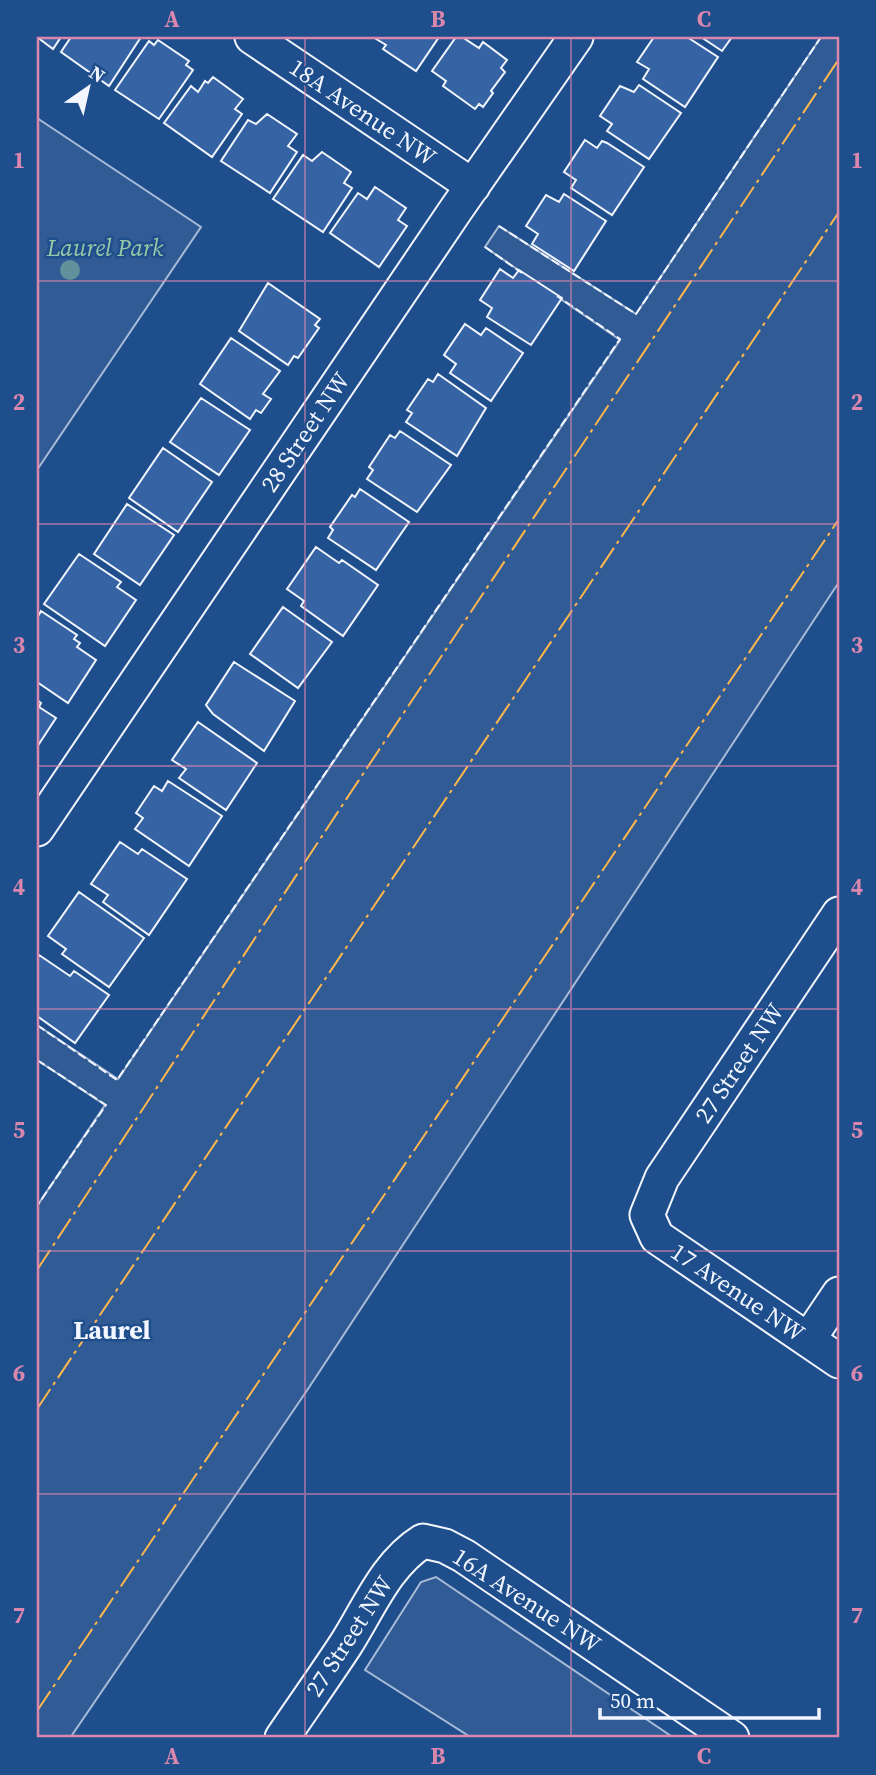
<svg xmlns="http://www.w3.org/2000/svg" width="876" height="1775" viewBox="0 0 876 1775" font-family="'Source Serif 4',serif">
<style>
.green{fill:#305b95;stroke:#a8bbd7;stroke-width:2}
.building{fill:#3563a3;stroke:#f2f6ff;stroke-width:2}
.lines{fill:none;stroke-linecap:round;stroke-linejoin:round}
.minor-casing{stroke:#f2f6ff;stroke-width:37}
.minor{stroke:#1f4e8c;stroke-width:33}
.fence{stroke:#f2f6ff;stroke-width:2;stroke-dasharray:9 3.5;stroke-linecap:butt}
.power{stroke:#ffb74d;stroke-width:2;stroke-dasharray:24 5 3.5 5;stroke-linecap:butt}
.tree{fill:#61919a}
.grid{fill:none;stroke:#da87ad;stroke-width:2;stroke-opacity:0.55}
.labels{text-anchor:middle;dominant-baseline:central;stroke-width:5;stroke-linejoin:round;paint-order:stroke}
.street-label{font-size:24px;fill:#f2f6ff;stroke:#1f4e8c}
.park-label{font-size:24px;font-style:italic;fill:#97c8a6;stroke:#1f4e8c}
.neighbourhood-label{font-size:26px;font-weight:bold;fill:#f2f6ff;stroke:#1f4e8c}
.neatline{fill:none;stroke:#da87ad;stroke-width:2.5}
.grid-label{font-size:23px;text-anchor:middle;font-weight:bold;fill:#da87ad}
</style>
<rect width="100%" height="100%" fill="#1f4e8c"/>
<path class="green" d="M821 37H839V582L308 1389 70 1738H37V1206L105 1105 37 1060V1025L118 1079 620 340 485 247 499 226 636 314Z
M37 118 201 227 37 470Z
M436 1577 674 1738H472L365 1670 421 1582Z"/>
<path class="building" d="M37 37H61L53 49Z
M71 37H141L109 86 61 52Z
M373 37H439L416 71 383 49 386 45Z
M456 37H462L479 48 483 42 507 60 501 68 505 72 491 91 493 93 483 107 479 104 475 109 443 86 446 81 432 71Z
M654 37H687L718 57 685 107 643 79 649 69 637 62Z
M701 37H732L722 51Z
M158 40 189 61 186 65 193 70 159 119 115 90 149 41 154 45Z
M213 77 243 99 235 109 242 114 212 157 164 123 191 86 198 92 205 81 208 83Z
M639 85 681 113 649 159 607 131 612 124 600 116 620 86 634 92Z
M267 114 297 134 288 146 297 152 270 193 221 161 248 120 256 124Z
M585 140 597 148 602 141 607 143 644 167 612 215 571 188 576 180 564 172Z
M322 152 351 172 344 183 352 188 323 232 273 199 303 155 312 161Z
M375 187 406 208 398 220 407 226 379 267 330 233 358 193 367 199Z
M564 194 606 221 574 271 532 244 538 234 526 226 546 195 559 202Z
M500 269 513 278 519 270 562 298 531 345 487 317 492 308 480 300Z
M268 283 320 319 315 325 319 328 298 358 294 356 288 365 239 331Z
M465 324 481 335 486 328 523 353 491 401 450 373 456 364 444 355Z
M231 338 280 371 263 394 271 399 261 413 256 410 250 419 200 384Z
M438 374 486 408 457 456 406 422 412 413 407 410 428 379 433 382Z
M201 398 250 430 219 475 170 442Z
M400 431 451 465 417 512 367 479 373 470 369 467 390 435 395 438Z
M163 448 212 482 178 532 129 498Z
M360 489 409 522 376 570 328 538 333 530 330 527 352 495 355 497Z
M127 504 174 535 140 585 94 554Z
M316 547 339 563 342 560 378 585 343 636 301 606 304 601 287 589Z
M79 554 121 582 117 587 136 600 105 646 44 604Z
M283 607 332 642 298 688 250 654Z
M41 611 77 635 74 639 80 643 77 647 96 660 68 703 37 682V618Z
M234 662 295 701 264 751 213 714 206 705Z
M37 700 41 703 39 707 56 718 37 747Z
M198 722 257 763 226 810 179 778 186 769 172 760Z
M168 781 222 816 189 866 135 829 143 818 136 813 154 786 162 791Z
M120 842 138 854 142 849 187 879 149 935 103 902 108 895 91 884Z
M79 892 144 938 109 987 62 954 66 949 48 936Z
M39 955 70 976 74 971 109 995 75 1043 37 1016V959Z"/>
<g class="lines">
<g class="minor-casing">
<path id="minor" d="M252 37 473 186
M37 829 455 211 576 37
M839 914 662 1178 647 1215 657 1237 839 1361
M808 1340 839 1294
M282 1738C303 1707 325 1676 346 1644 369 1608 386 1564 423 1541L445 1546 464 1556 732 1738"/>
</g>
<use href="#minor" class="minor"/>
<path class="fence" d="M499 226 636 314 821 37
M485 247 522 273
M37 1025 117 1080 620 339 557 296
M37 1060 106 1105 37 1206"/>
<path class="power" d="M37 1270 351 792 839 59
M37 1409 839 212
M37 1711 839 519"/>
</g>
<circle class="tree" cx="70" cy="270" r="10"/>
<path class="grid" d="M305 37V1738M571 37V1738M37 281H839M37 524H839M37 766H839M37 1009H839M37 1251H839M37 1494H839"/>
<g class="labels">
<g class="street-label">
<text transform="translate(363 112) rotate(34)">18A Avenue NW</text>
<text transform="translate(305 432) rotate(-56)">28 Street NW</text>
<text transform="translate(739 1063) rotate(-56)">27 Street NW</text>
<text transform="translate(738 1292) rotate(34)">17 Avenue NW</text>
<text transform="translate(527 1600) rotate(33)">16A Avenue NW</text>
<text transform="translate(349 1636) rotate(-57)">27 Street NW</text>
</g>
<g class="park-label">
<text x="105" y="247">Laurel Park</text>
</g>
<g class="neighbourhood-label">
<text x="112" y="1330">Laurel</text>
</g>
</g>
<rect width="876" height="1775" fill="none" stroke="#1f4e8c" stroke-width="77"/>
<g transform="translate(88 88) rotate(34)" stroke="#1f4e8c" stroke-width="5" paint-order="stroke">
<path d="M0-5L12 26L0 18L-12 26Z" fill="#f2f6ff"/>
<text y="-10" font-size="19" font-weight="bold" text-anchor="middle" fill="#f2f6ff">N</text>
</g>
<path d="M600 1708v10h219v-10" fill="none" stroke="#f2f6ff" stroke-width="3.5"/>
<text x="610" y="1708" font-size="21" fill="#f2f6ff" stroke="#1f4e8c" stroke-width="5" paint-order="stroke">50 m</text>
<rect x="38" y="38" width="800" height="1698" class="neatline"/>
<g class="grid-label">
<text x="172" y="27">A</text>
<text x="438" y="27">B</text>
<text x="704" y="27">C</text>
<text x="19" y="168">1</text>
<text x="857" y="168">1</text>
<text x="19" y="410">2</text>
<text x="857" y="410">2</text>
<text x="19" y="653">3</text>
<text x="857" y="653">3</text>
<text x="19" y="895">4</text>
<text x="857" y="895">4</text>
<text x="19" y="1138">5</text>
<text x="857" y="1138">5</text>
<text x="19" y="1381">6</text>
<text x="857" y="1381">6</text>
<text x="19" y="1623">7</text>
<text x="857" y="1623">7</text>
<text x="172" y="1764">A</text>
<text x="438" y="1764">B</text>
<text x="704" y="1764">C</text>
</g>
</svg>
